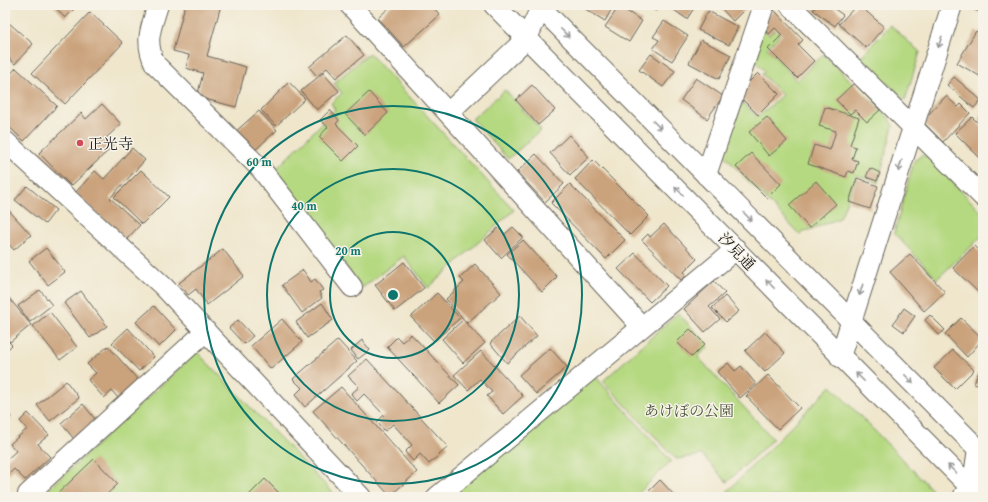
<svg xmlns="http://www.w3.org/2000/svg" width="988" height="502" viewBox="0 0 988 502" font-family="'Gentium Book Plus','Noto Serif JP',serif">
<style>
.green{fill:#b5d981;stroke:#687a4e}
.building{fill:#caa27c}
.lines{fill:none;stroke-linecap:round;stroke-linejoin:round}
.minor-casing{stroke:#66635a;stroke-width:22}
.minor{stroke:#fff;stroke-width:20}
.oneway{stroke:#999}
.ring{fill:none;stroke:#0f766e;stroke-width:2}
.poi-dot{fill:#d1495b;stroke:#f7f3e8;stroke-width:1.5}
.labels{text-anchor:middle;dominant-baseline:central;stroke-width:3;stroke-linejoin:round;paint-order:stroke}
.poi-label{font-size:15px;fill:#1c1c1c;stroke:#f7f3e8;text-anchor:start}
.street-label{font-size:15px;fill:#1c1c1c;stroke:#f7f3e8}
.park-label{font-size:15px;fill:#4a553a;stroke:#f7f3e8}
.centre{fill:#0f766e;stroke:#f7f3e8;stroke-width:2}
.ring-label{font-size:12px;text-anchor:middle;font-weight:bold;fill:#0f766e;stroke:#f7f3e8;stroke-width:3;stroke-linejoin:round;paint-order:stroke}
</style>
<rect width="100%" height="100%" fill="#f7f3e8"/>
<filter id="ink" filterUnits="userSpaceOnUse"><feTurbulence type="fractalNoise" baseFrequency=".025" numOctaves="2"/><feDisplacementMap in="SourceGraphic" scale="8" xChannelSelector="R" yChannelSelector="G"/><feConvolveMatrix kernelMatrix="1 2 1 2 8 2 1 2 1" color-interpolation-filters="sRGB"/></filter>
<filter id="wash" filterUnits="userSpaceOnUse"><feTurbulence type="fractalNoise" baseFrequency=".012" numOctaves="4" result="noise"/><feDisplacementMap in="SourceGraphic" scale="16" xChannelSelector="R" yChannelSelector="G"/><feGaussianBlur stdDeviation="0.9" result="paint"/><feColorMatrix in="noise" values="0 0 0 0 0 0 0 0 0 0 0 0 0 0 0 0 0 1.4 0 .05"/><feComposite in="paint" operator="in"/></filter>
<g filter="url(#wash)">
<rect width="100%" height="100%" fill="#efe6cc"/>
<path class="green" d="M890 25 920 52 905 100 860 58Z
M760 26 769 35 775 30 780 35 767 48 797 81 823 54 888 117 893 126 878 183 857 175 840 218 799 234 720 151 742 103 758 117 782 95 762 74 765 71 751 57Z
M369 53 514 210 428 288 404 256 362 288 275 170 335 110 331 103 342 93 334 83Z
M505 90 541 130 508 159 472 119Z
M922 155 930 158 983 214V235L937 279 894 233 914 161Z
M678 313 709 346 698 357 773 439 727 482 702 455 676 459 603 381Z
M197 352 337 497H40Z
M595 376 671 461 635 497H449Z
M831 386 939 497H722Z"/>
<g id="blocks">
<path class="building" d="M53 5H78L65 18Z
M185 5H221L207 56 246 67 236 107 197 97 203 73 186 68 189 55 173 51Z
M392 5H431L440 15 404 47 378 18Z
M579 5H614L605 21Z
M644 5H659L656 11Z
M669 5H696L687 19 668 6Z
M718 5H742L745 9 733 21Z
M817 5H829L843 15 835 26 813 10Z
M857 5H859L884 27 866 48 839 24Z
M962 5H983L980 12Z
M619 6 642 21 629 42 605 27Z
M774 10 803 40 798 45 814 61 797 78 768 49 782 35 775 28 769 34 759 24Z
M708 11 738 27 729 45 698 30Z
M90 12 123 43 65 104 32 73Z
M664 21 688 36 672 61 653 49 659 40 653 37Z
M9 23 33 44 15 64 5 55V28Z
M976 31 983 35V78L957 63Z
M347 35 364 55 336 78 327 68 317 76 309 67Z
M701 40 731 55 719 79 689 63Z
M651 54 675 71 663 87 639 70Z
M16 68 57 106 24 141 5 123V80Z
M323 73 339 91 317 110 301 91Z
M758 73 779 94 758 115 737 94Z
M954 77 981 100 974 108 947 85Z
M696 78 723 96 707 119 681 100Z
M289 82 305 99 276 126 261 110Z
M854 83 880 110 867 122 855 110 850 114 836 100Z
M532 85 555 110 538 125 516 100Z
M369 92 388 113 365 135 345 114Z
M946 96 958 107 961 104 970 113 943 142 922 121Z
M102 104 121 124 105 139 113 146 71 186 39 153 81 113 86 119Z
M825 107 859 118 850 145 856 147 852 159 858 161 854 173 848 171 846 177 808 164 814 145 830 150 836 131 819 126Z
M983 107V121L979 120Z
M330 110 339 120 336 124 358 146 343 161 319 137 328 127 320 120Z
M259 111 277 130 253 152 235 132Z
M767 117 787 141 769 156 749 132Z
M972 117 983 128V161L955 133Z
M569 135 589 157 570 175 550 153Z
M132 148 145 160 110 198 140 225 126 240 75 193 95 171 104 179Z
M751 153 781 184 767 198 736 167Z
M536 154 564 184 545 202 517 172Z
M593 160 649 216 630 235 575 179Z
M870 168 880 173 877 181 866 177Z
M141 170 169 197 142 224 114 197Z
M857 178 878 186 870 209 849 202Z
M816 181 836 204 809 228 789 205Z
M570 184 625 240 606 259 551 203Z
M27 186 56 210 45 224 15 200Z
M5 206 31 235 14 250 5 240Z
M664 224 697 259 684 272 687 275 681 280 642 240 648 234 650 237Z
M513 227 523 237 501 258 485 240 498 228 505 234Z
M523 240 557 277 542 292 507 254Z
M974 246 983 255V297L953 268Z
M46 248 65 272 48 285 29 261Z
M223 249 244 276 207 305 196 289 188 295 179 283Z
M635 253 667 286 650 302 618 269Z
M910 254 945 292 924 311 890 272Z
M404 262 424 288 395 311 375 285Z
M475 264 501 293 467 323 446 299 464 282 460 278Z
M303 270 311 282 315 279 323 290 319 292 322 298 302 313 282 285Z
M714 281 725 293 709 307 720 319 705 332 684 309Z
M40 290 52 305 30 322 18 306Z
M81 291 107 326 90 338 64 303Z
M5 293 31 325 10 342 5 336Z
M437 293 460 318 434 341 411 317Z
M725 296 739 311 726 322 712 308Z
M322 303 333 320 307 338 296 322Z
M154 306 176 330 159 347 136 322Z
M904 308 915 316 904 332 893 324Z
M50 312 77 347 60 360 33 326Z
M930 315 945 330 939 335 925 320Z
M520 316 537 336 507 363 490 343Z
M961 318 983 339 967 357 945 334Z
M282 319 302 342 271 369 251 346Z
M238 320 253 336 244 344 229 328Z
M463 320 485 343 463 363 442 339Z
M128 328 154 357 139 371 112 343Z
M690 329 705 344 692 357 677 342Z
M765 332 785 353 765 372 745 351Z
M411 334 459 385 439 403 387 347 397 337 402 342Z
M5 338 12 345 5 352Z
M338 340 357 361 305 407 295 395 302 388 293 379Z
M362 340 370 350 358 359 351 350Z
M108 346 140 382 120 400 112 391 104 398 88 380 96 373 87 364Z
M550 348 567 367 536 394 519 375Z
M953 350 974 370 955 389 934 368Z
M481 351 523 396 503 414 487 396 492 392 480 379 468 390 454 375Z
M367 359 448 447 429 464 420 454 413 461 405 452 412 445 393 424 385 431 377 422 384 415 364 394 357 401 351 394 359 387 348 376Z
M983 361V387L974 384Z
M728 363 735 371 741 366 756 384 740 398 717 372Z
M768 375 800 408 778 429 746 396Z
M66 381 79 398 50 421 37 405Z
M341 387 417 472 390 496 313 411Z
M83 404 96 420 74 439 61 423Z
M5 409 11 417 5 422Z
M28 413 49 435 38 444 50 457 25 480 14 469 6 477 5 461 16 451 10 444 27 429 20 421Z
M94 459 118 484 104 497H91L86 492 81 497H54Z
M265 479 283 497H247Z
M660 480 676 497H643Z"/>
</g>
</g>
<g filter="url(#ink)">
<use href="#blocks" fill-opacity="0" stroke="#66635a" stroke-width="1"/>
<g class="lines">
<g class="minor-casing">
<path id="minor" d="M158 5C151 28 144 41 155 64L261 169 352 287
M350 5 642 327
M494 5 980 497
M538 5 983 454
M790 5 983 197
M448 113 527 38 542 5
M5 141 164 287 361 497
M706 175 764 5
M840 357 952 5
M28 494 206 331
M964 495 972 489 978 449
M437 497 736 249"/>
</g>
<use href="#minor" class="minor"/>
</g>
<defs><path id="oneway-shaft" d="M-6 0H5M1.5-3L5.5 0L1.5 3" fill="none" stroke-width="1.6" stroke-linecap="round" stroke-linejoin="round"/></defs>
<g class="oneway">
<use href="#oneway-shaft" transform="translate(565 33) rotate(45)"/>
<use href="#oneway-shaft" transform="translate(940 42) rotate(108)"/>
<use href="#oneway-shaft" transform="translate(657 125) rotate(45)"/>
<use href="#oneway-shaft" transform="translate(900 166) rotate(107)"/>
<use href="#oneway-shaft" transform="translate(679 191) rotate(-135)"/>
<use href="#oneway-shaft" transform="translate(748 217) rotate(45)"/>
<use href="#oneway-shaft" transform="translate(770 284) rotate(-134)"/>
<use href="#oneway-shaft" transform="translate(861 290) rotate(107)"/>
<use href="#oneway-shaft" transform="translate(860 377) rotate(-135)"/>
<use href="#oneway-shaft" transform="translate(909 379) rotate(45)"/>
<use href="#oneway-shaft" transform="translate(952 469) rotate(-135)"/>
</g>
</g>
<g class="ring">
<circle cx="393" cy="295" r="63"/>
<circle cx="393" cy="295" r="126"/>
<circle cx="393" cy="295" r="189"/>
</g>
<circle class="poi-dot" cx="80" cy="143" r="4"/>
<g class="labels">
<g class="poi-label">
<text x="88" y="143">正光寺</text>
</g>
<g class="street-label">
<text transform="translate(737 251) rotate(46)">汐見通</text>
</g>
<g class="park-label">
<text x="689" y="410">あけぼの公園</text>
</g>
</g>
<circle cx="393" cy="295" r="6" class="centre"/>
<g class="ring-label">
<text x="259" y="166">60 m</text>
<text x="304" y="210">40 m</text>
<text x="348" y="255">20 m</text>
</g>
<rect width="988" height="502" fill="none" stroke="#f7f3e8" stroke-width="20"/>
</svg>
